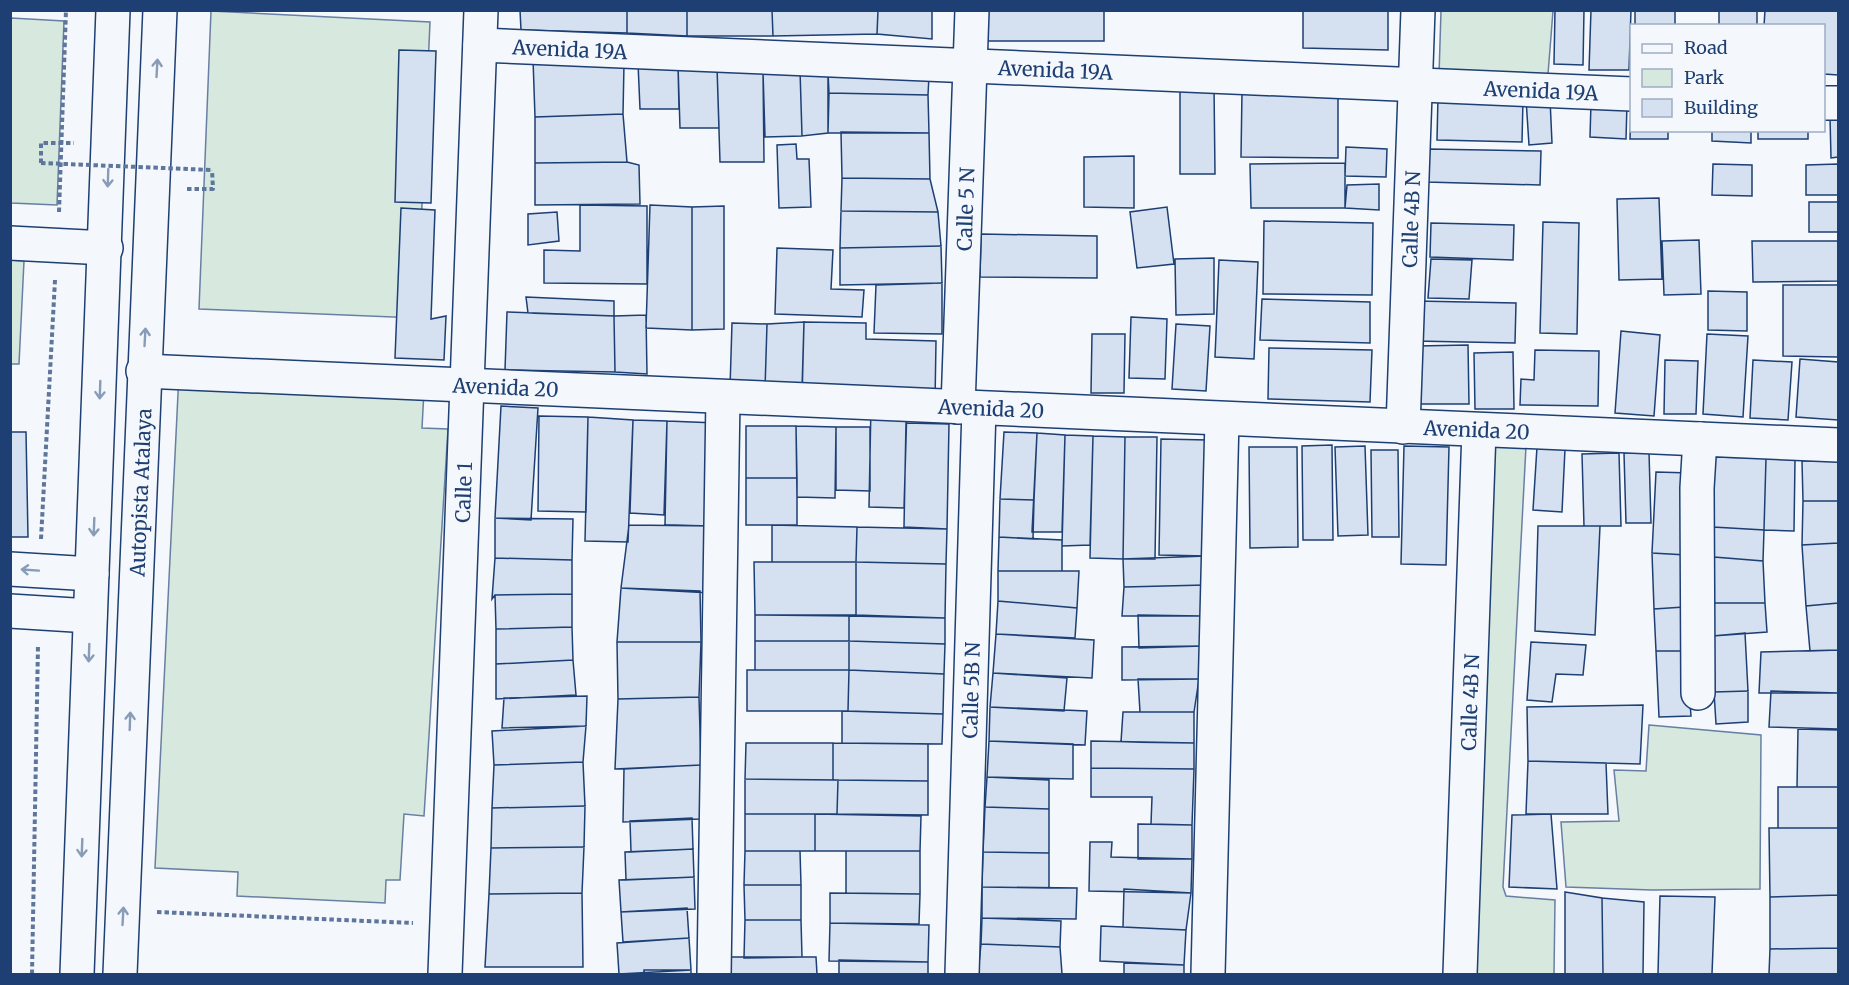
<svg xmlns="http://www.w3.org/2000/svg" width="1849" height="985" viewBox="0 0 1849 985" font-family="Merriweather,serif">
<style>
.green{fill:#d7e8df;stroke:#687fa3;stroke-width:1.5}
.building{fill:#d5e0f0;stroke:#1d3f73;stroke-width:1.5}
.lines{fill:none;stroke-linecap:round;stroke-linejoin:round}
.minor-casing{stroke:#1d3f73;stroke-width:36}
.major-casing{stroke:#1d3f73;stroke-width:36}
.path{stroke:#5e769c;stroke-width:4;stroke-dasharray:4.5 3;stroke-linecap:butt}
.minor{stroke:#f4f7fb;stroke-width:33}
.major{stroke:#f4f7fb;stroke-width:33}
.path-bridge{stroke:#5e769c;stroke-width:4;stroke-dasharray:4.5 3;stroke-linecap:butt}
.oneway{stroke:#889bb7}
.labels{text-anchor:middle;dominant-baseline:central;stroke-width:4.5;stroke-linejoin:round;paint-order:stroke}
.street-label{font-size:20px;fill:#1d3f73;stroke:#f4f7fb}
</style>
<rect width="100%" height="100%" fill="#f4f7fb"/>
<path class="green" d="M211 11 430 22 417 318 199 309Z
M1441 11H1553L1548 74 1439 75Z
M11 18 64 21 57 205 11 203Z
M11 260 24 261 19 364H11Z
M179 373 424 391 422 428 448 429 424 816 404 814 400 880H386L385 903 237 896 238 872 155 868Z
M1490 446H1526L1503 887 1506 896 1555 900 1554 974H1473Z
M1649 725 1761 735 1760 889 1652 890 1566 887 1561 822 1619 821 1614 770 1646 771Z"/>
<path class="building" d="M520 10H627V33L521 30Z
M627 10H687V36L627 33Z
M687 10H772L773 36H687Z
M772 10H878L877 34 773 36Z
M878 10H932V39L877 34Z
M984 10H1104V41H984Z
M1303 10H1388V50L1303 48Z
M1555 10H1584L1583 65 1554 64Z
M1591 10H1631L1629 70H1589Z
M1635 10H1675V26H1635Z
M1719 10H1757V26H1719Z
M1765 10H1838V75L1824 74V26H1764Z
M399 50 436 51 431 203 395 202Z
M533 59 624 64 623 114 535 117Z
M638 63 678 65 679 109H640Z
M678 65 717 67 719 128H680Z
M717 67 763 71 764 162H720Z
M800 70 828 73V133L802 136Z
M800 70 802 136 765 137 763 71Z
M828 73 929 76 928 95 829 93Z
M1180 86H1214L1215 174H1180Z
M1242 92 1338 93V158L1241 157Z
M829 93 928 95 929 133H828Z
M1438 97 1523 100 1522 142 1437 140Z
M1526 99H1550L1552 143 1529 145Z
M1591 103 1627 104 1626 139 1590 137Z
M1631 104 1632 130H1668V139H1630Z
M623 114 627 162 535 163V117Z
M1830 117H1838V157L1831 158Z
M1712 130H1751V143L1712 141Z
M1758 130H1808V139H1758Z
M841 132 929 133 930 179 842 178Z
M796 144 797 159H809L811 207 779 208 777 145Z
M1346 147 1387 149 1386 177 1345 176Z
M1428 149 1541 151 1540 185 1426 182Z
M1134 156V208L1084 207V157Z
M627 162 639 165 640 204 535 205V163Z
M1345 163V208H1251L1250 164Z
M1713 164 1752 165V196L1712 195Z
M1838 164V195H1806V165Z
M842 178 930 179 938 212 841 211Z
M1379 184V210L1345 208 1347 185Z
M1659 198 1662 279 1619 280 1617 199Z
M1809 202H1838V232H1809Z
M580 205 647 206V284L544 283V250L580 251Z
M650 205 692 207V330L646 328Z
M724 206V329L692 330V207Z
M1167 207 1174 264 1137 268 1130 212Z
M401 208 435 210 431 319 446 316 444 360 395 358Z
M841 211 938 212 941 246 840 248Z
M557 212 559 241 528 245V214Z
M1264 221 1373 223 1372 295 1263 294Z
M1543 222 1579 223 1577 334 1540 333Z
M1431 223 1514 225 1513 260 1430 257Z
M981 234 1097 236V278L980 277Z
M1699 240 1701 294 1664 295 1662 241Z
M1752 241H1838V281L1753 282Z
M941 246 942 283 840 285V248Z
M777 248 833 250 831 289 864 290 862 317 775 314Z
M1214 258V314L1176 315 1175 259Z
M1431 259 1472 260 1469 299 1428 298Z
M1219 260 1258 262 1254 359 1215 357Z
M942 283V334L874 333 876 285Z
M1783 285H1838V357L1783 356Z
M1708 291 1747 292V331L1708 330Z
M526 297 614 301V316L528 313Z
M1262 299 1370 302V343L1260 340Z
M1416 301 1516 303 1515 343 1415 341Z
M507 312 614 316 615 372 505 370Z
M646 315 647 374 615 372 614 316Z
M1131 317 1167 319 1165 379 1129 378Z
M804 322 866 323V339L936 341 935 402 802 399Z
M804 322 802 389H765L767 324Z
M732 323 767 324 765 389 730 388Z
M1176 324 1210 326 1206 391 1172 389Z
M1621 331 1660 335 1654 416 1615 413Z
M1092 334H1125L1124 393H1091Z
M1707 334 1748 336 1743 417 1703 414Z
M1468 345 1469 404H1418L1417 346Z
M1269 348 1372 350 1370 402 1268 399Z
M1535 350 1599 351 1598 406 1520 405 1521 379 1534 380Z
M1513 352 1514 409H1475L1474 353Z
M1800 359 1838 362V420L1796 417Z
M1665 360 1698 361 1696 414H1664Z
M1753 360 1792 362 1788 420 1750 418Z
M871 405 907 406 904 508 869 507Z
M501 406 538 408 531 520 495 518Z
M539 416 588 417 586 512 538 511Z
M588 417 633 420 628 542 585 541Z
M633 420 667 421 664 515 630 513Z
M667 421 716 423 713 526 665 525Z
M906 423 949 424 947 529 904 527Z
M746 426H796L797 478H746Z
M796 426 836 427 835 498 797 497Z
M836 427H870V491L836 490Z
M10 432H26L28 537H10Z
M1004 432 1037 433 1034 500 1000 499Z
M1037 433 1065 435 1062 532H1032Z
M1065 435 1093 436 1090 545 1062 546Z
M1093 436 1125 437 1123 559 1090 558Z
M1125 437H1157L1155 559H1123Z
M1161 439 1208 440 1207 556 1159 555Z
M1332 445 1333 540H1303L1302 446Z
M1365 446 1368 535 1338 536 1335 447Z
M1404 446 1449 447 1446 565 1401 564Z
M1249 447H1297L1298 547 1250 548Z
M1537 447 1565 449 1562 512 1533 510Z
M1371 450H1398L1399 537H1372Z
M1649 452 1651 523H1626L1624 453Z
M1619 453 1621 526H1584L1582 454Z
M1710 457 1766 458 1764 530 1713 527Z
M1766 458 1795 460 1794 531 1764 530Z
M1802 461H1838V501H1803Z
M1656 472 1690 473 1686 555 1652 553Z
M746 478H797V525H746Z
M1000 499 1034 500 1033 539 999 537Z
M1803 501H1838V543L1802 545Z
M495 518 573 519 572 560 495 558Z
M629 525 713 526 710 593 621 588Z
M772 525 857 527 856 562H772Z
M1538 526H1600L1595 635 1535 631Z
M857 527 947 529 946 564 856 562Z
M1713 527 1764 530 1763 561 1714 557Z
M999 537 1062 540V571H998Z
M1838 543V603L1806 606 1802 545Z
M1652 553 1686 555 1684 607 1654 609Z
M1207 556 1205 585 1124 587 1123 559Z
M1714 557 1763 561 1765 603H1714Z
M495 558 572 560V594L495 595 492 599Z
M754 562H856V615H755Z
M856 562 946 564 945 618 856 615Z
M998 571H1079L1077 608 998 601Z
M1205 585 1202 616H1122L1124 587Z
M621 588 700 591 701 642H617Z
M572 594V627L496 629 495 595Z
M998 601 1077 608 1075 638 996 634Z
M1714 603H1765L1767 632 1713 636Z
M1838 603V650L1810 651 1806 606Z
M1684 607 1686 651H1656L1654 609Z
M755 615 849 616V641H755Z
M1138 615 1202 616V646L1139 648Z
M849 616 945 618V644L849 641Z
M572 627 573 660 496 664V629Z
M1745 633 1748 691 1714 692 1713 636Z
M996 634 1094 640 1092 678 993 673Z
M755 641H849V670H755Z
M849 641 945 644 944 674 849 670Z
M617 642H701L699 697 618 699Z
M1531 642 1586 645 1583 675 1556 674 1552 702 1527 700Z
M1202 646 1199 679 1122 680V647Z
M1838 650V693H1759L1761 652Z
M1656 651H1686L1691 716 1659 717Z
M573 660 576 695 496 699V664Z
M747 670H849L848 711H747Z
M849 670 944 674 943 714 848 711Z
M993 673 1067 678 1064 711 990 707Z
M1138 679H1199L1194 712H1140Z
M1748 691V722L1716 724 1714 692Z
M1771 691 1838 693V729L1769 727Z
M587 696 586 726 502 728 504 698Z
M699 697 701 765 615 769 618 699Z
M1643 705 1640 764 1528 761 1527 707Z
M990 707 1087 711 1085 745 989 741Z
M842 711 943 714 942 744 842 743Z
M1123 712H1194V743L1121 742Z
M586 726 583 762 494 765 492 731Z
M1798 729 1838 730V787H1797Z
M989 741 1073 744V779L987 777Z
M1091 741 1194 743V769L1091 768Z
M746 743H833V780L745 779Z
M833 743 928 744V781L833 780Z
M1528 761 1606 763 1608 814H1526Z
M583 762 585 806 492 808 494 765Z
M701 765 700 819 623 822 624 769Z
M1091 768 1194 769 1192 825 1151 824 1152 797H1091Z
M987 777 1049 780V809L985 807Z
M745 779 838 780 837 814H745Z
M838 780 928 781V815L837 814Z
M1778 787H1838V828H1778Z
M585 806 584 847 491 848 492 808Z
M985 807 1049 809V853L983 852Z
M745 814H815V851H745Z
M815 814 921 816 920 851H815Z
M1551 814 1557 889 1509 887 1512 815Z
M692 818 693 849 631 852 630 821Z
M1138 824 1192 825V859H1138Z
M1769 828H1838V895L1770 897Z
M1090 842H1112L1111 857 1192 859 1191 893 1089 891Z
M584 847 582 893 489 894 491 848Z
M693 849 694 877 626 880 625 852Z
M745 851H800L801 885H744Z
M846 851H920V894L846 893Z
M983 852 1049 853V888L982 887Z
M694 877 695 909 621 912 619 880Z
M744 885H801V920H745Z
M982 887 1077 888 1076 919 982 918Z
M1124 889 1191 893 1186 930 1123 927Z
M1565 892 1602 898 1603 974H1565Z
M582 893 583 967H485L489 894Z
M830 893 920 894 919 924 830 923Z
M1838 895V948L1770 949V897Z
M1660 896 1715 897 1712 974H1658Z
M1602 898 1644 902 1643 974H1603Z
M687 908 689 938 623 942 621 912Z
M982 918 1061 921 1060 947 981 944Z
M745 920H801L802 957 744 958Z
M830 923 929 925 928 962 829 961Z
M1101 926 1186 930 1184 965 1100 961Z
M689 938 691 970 619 974 617 943Z
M981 944 1060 947 1062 974H978Z
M1838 948V974H1769L1770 949Z
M726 957H816L817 974H725Z
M839 960 928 962V974H839Z
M1124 963 1184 965V974H1124Z
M644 970H691V974H644Z"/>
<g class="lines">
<g class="minor-casing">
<g id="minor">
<path id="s1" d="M480 45 1632 94"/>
<path d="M1824 103H1838"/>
<path d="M10 243 106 248"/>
<path id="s2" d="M143 371 1838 445"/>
<path id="s3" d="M958 407 972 10"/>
<path id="s4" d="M1403 427 1418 10"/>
<path d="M10 569 92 574"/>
<path d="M10 611 90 616"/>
<path d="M1698 693 1697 488 1700 439"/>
<path id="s5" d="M445 974 481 10"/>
<path d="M714 974 723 397"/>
<path id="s6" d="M962 974 979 408"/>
<path d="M1208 974 1222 419"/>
<path id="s7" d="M1460 974 1479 430"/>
</g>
</g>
<g class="major-casing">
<g id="major">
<path d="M77 974 113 10"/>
<path id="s8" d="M120 974 160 10"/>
</g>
</g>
<path class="path" d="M41 163V143H74
M187 189H213L212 170
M59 212 66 10
M41 539 55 280
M157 912 413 923
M32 974 38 645"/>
<use href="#minor" class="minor"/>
<use href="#major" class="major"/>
<path class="path-bridge" d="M41 163 212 170"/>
</g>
<defs><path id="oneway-shaft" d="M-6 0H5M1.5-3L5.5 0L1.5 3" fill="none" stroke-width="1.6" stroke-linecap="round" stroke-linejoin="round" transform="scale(1.5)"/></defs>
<g class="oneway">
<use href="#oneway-shaft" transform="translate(157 68) rotate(-87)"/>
<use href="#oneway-shaft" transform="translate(108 178) rotate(92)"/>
<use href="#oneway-shaft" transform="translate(145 337) rotate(-87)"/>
<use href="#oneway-shaft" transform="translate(100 390) rotate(92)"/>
<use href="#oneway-shaft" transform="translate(94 527) rotate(92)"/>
<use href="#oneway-shaft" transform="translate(30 570) rotate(-176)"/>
<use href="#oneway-shaft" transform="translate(89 653) rotate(92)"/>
<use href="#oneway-shaft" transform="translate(130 721) rotate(-88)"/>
<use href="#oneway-shaft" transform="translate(82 848) rotate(92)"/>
<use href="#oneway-shaft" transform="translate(123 916) rotate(-87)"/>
</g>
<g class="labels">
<g class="street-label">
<text stroke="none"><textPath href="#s1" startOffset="90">Avenida 19A</textPath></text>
<text stroke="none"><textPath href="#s1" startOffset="576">Avenida 19A</textPath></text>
<text stroke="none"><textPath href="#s1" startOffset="1062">Avenida 19A</textPath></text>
<text stroke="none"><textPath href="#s3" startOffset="198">Calle 5 N</textPath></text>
<text stroke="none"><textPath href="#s4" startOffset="208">Calle 4B N</textPath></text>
<text stroke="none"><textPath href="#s2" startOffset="363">Avenida 20</textPath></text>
<text stroke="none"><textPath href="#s2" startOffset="849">Avenida 20</textPath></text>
<text stroke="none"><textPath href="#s2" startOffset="1335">Avenida 20</textPath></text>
<text stroke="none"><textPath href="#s8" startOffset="482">Autopista Atalaya</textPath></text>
<text stroke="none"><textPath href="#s5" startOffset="482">Calle 1</textPath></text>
<text stroke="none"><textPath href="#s6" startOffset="284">Calle 5B N</textPath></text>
<text stroke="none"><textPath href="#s7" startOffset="272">Calle 4B N</textPath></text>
</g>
</g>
<rect width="1849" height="985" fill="none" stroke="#1d3f73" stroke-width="24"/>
<rect x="1630" y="24" width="195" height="108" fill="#f4f7fb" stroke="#9eadc5" stroke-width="1.5"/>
<rect x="1642" y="44" width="30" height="9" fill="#f4f7fb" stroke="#9eadc5" stroke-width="1.5"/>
<text x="1684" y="54" font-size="18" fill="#1d3f73">Road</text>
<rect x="1642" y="69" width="30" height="18" fill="#d7e8df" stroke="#9eadc5" stroke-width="1.5"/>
<text x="1684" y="84" font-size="18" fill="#1d3f73">Park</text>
<rect x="1642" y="99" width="30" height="18" fill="#d5e0f0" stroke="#9eadc5" stroke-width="1.5"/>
<text x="1684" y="114" font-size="18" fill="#1d3f73">Building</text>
</svg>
